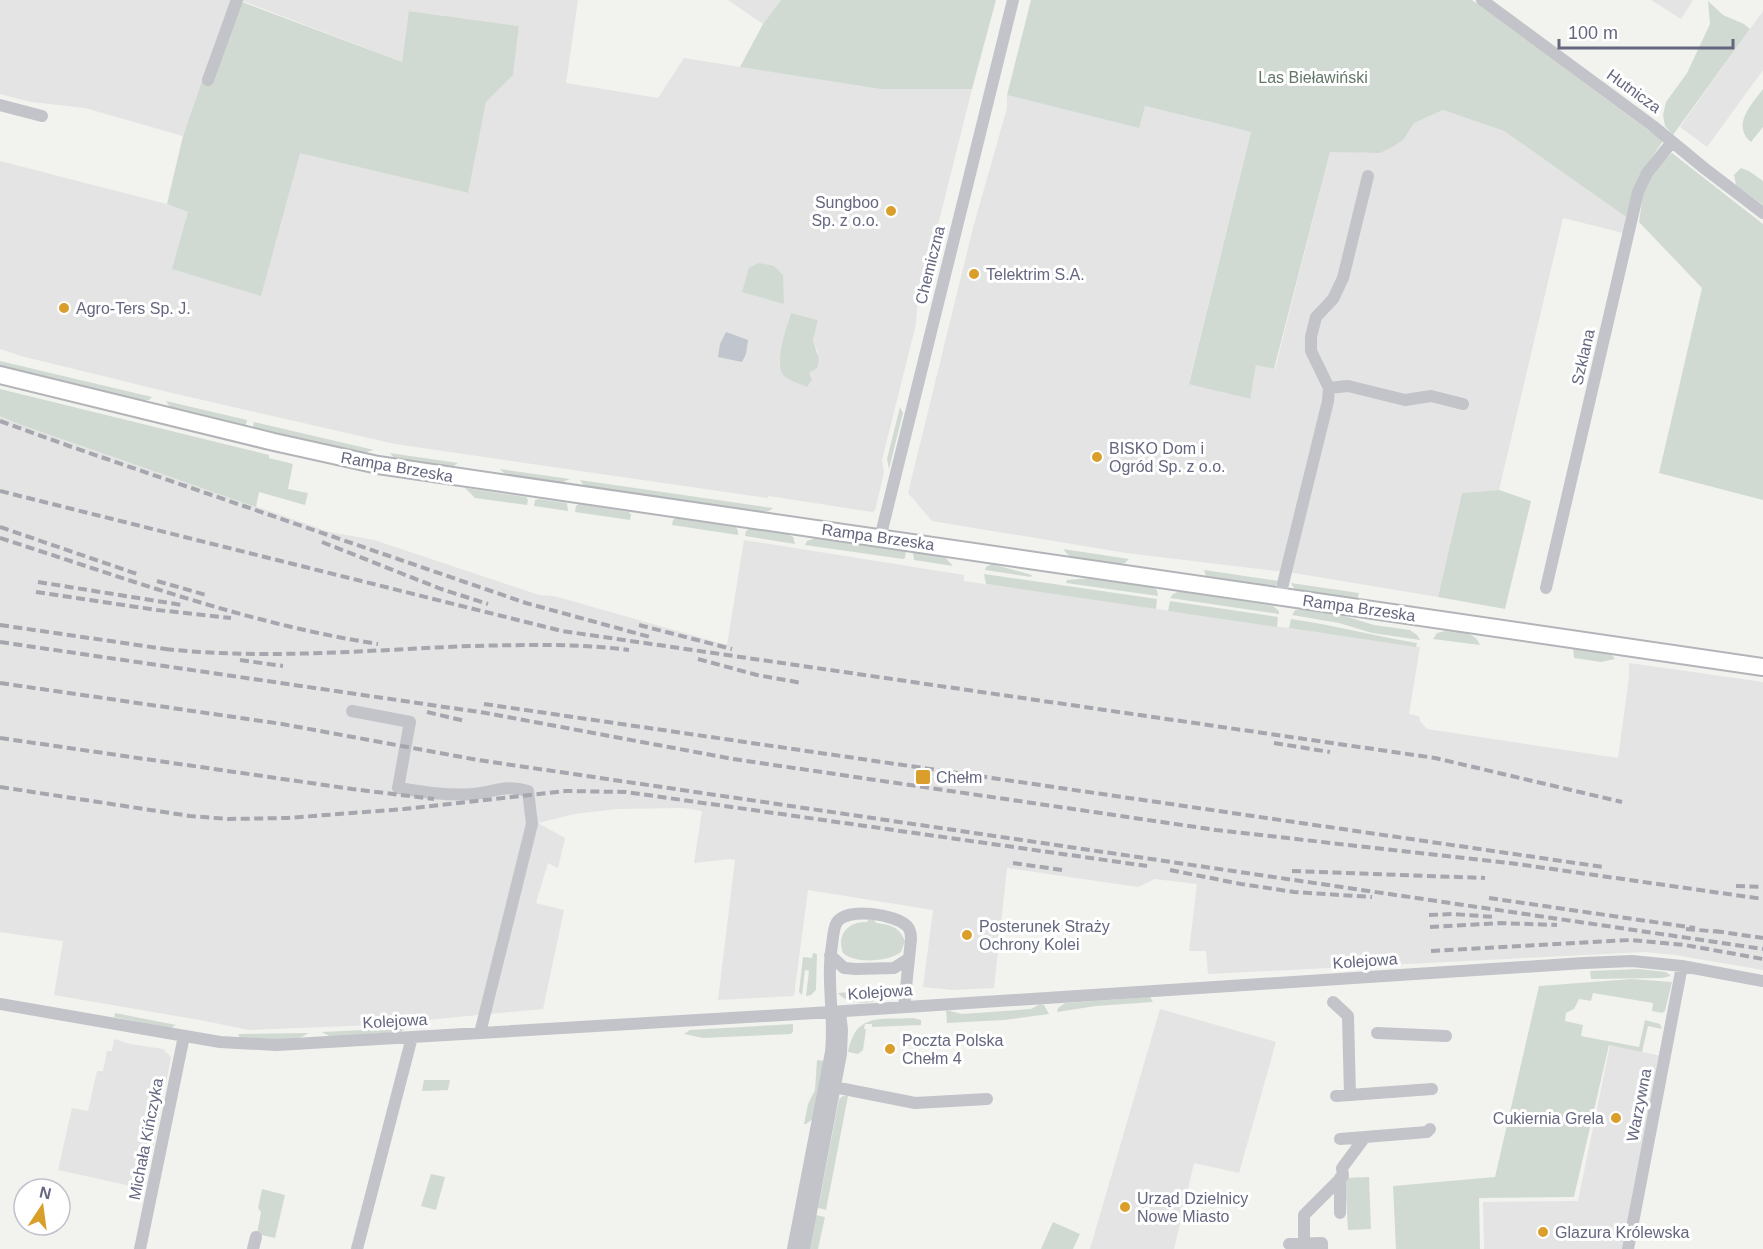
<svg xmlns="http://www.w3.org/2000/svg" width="1763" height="1249" viewBox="0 0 1763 1249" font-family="Helvetica,sans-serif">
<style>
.built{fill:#e3e4e3;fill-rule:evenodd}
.green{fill:#d1dad2}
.water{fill:#c1c5ce}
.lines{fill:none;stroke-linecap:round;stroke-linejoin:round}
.highway-casing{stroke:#b3b4b9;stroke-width:20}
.minor{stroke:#c3c4c9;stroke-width:12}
.highway{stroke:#fff;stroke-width:16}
.rail{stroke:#a5a6ae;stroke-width:4;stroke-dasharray:9 4.5;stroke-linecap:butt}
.poi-dot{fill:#d99f2a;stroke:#fff;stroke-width:2}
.labels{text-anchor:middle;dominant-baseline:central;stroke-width:6;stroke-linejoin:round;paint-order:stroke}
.park-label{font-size:16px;fill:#627767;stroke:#fff}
.street-label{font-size:16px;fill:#64677f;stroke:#fff}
.poi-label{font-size:16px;fill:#64677f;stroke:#fff;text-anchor:start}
</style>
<rect width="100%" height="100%" fill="#f2f3ef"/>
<path class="built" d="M0 0H230L183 136 85 108 31 102 0 94Z
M240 0H578L566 83 658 98 684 58 880 89H972L917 309 916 324 882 460 884 472 875 511 872 512 769 496 767 498 395 444 168 392 21 356 0 349V161L167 204 188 212 300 152 467 193 486 102 513 75 519 26 410 11 402 62ZM791 313 818 320 813 341 818 353 809 373V378L800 384 782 373 779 362Z
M728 0H781L763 24Z
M1651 0H1693L1681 19Z
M1763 11V70L1707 147 1680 127Z
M1007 95 1138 127 1145 106 1251 132 1189 383 1249 399 1256 365 1275 369 1330 152 1347 151 1366 153 1404 139 1414 123 1443 110 1504 131 1626 217 1623 233 1563 218 1499 490 1462 493 1438 597 1294 573 1126 553 932 521 908 493 973 228 1007 108Z
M0 416 110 456 330 532 374 540 539 595 554 596 727 645 744 540 964 575V581L1420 647 1409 714 1419 716 1420 721 1427 729 1618 758 1629 677V663L1763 682V970L1675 955 1645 952 1208 974 1206 951H1189L1197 884 1155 879 1138 887 1007 868 994 988 953 990 923 987 933 910 808 890 794 996 718 1000 735 860 730 859 694 863 702 811 684 808 617 809 574 814 538 823 565 838 558 868 548 863 536 903 564 910 543 1009 373 1025 249 1030 200 1020 54 995 63 941 0 932Z
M1160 1009 1276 1042 1239 1173 1194 1163 1174 1249H1090Z
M114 1039 130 1044 163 1049 171 1057 145 1189 58 1170 72 1108 88 1111 97 1071H103L107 1051H112Z
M1610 1045 1666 1057 1631 1249H1484L1483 1202 1578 1201Z"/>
<path class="green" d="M230 0H237L402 62 409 11 519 26 513 75 486 102 468 193 300 153 261 296 172 269 188 212 167 204 183 136Z
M781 0H996L972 89H880L740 67 763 24Z
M1031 0H1472L1663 141 1639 176 1626 217 1504 131 1443 110 1414 123 1404 139 1394 146 1380 153 1330 152 1274 369 1256 365 1250 399 1189 384 1251 132 1145 106 1139 128 1007 95Z
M1708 1 1723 15 1744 24 1750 29 1673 135 1665 126 1663 115 1666 102 1687 73 1710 24Z
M1763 89V127L1751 142C1731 125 1752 104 1763 89Z
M1672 153 1763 224V500L1659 473 1702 288 1639 222 1644 188 1659 165Z
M1741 168 1749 171 1763 181V205L1736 185 1734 175Z
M759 263 774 266 783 275 784 304 742 292 749 268Z
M791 313 818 320 813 341 819 359 817 368 809 373 812 380 807 387C800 384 791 381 785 377 772 367 787 327 791 313Z
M0 361 152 397 149 400H143L0 368Z
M0 389 269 455V458L293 464 288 489 308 493 305 505 259 492 256 507 19 424 0 416Z
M166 401 247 420 246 425 170 407Z
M900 407 903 413 889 469 887 459Z
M254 422 374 450 363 453 253 427Z
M390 453 458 463 451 468 444 467 395 459Z
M500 469 570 479 561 483 507 476Z
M580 480 773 508 769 511 761 512 585 487Z
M465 488 526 497 528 500 527 505 475 498Z
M1499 490 1531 501 1505 609 1438 597 1462 493Z
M539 499 567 503 568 511 534 506 535 500Z
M579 504 629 512 631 515 630 520 575 512 576 506Z
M676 518 736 527 738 531V535L672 525 673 520Z
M751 528 787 534 793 537 795 544 745 536 746 531Z
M816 538 906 551 905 558 903 559 805 545 807 541Z
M1063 549 1129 559 1125 563 1119 564 1070 557Z
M913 552 944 556 953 566 914 560Z
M992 564 1032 575 1031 577 985 570 986 567Z
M1204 570 1279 581 1275 586H1271L1206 576Z
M984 574 1157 599 1156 609 986 584Z
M1091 578 1152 587 1157 590 1158 596 1066 583 1067 580Z
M1291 583 1359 593 1358 597 1356 599 1295 590Z
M1180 591 1273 606 1279 611V614L1170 598 1173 594Z
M1170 601 1278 617 1277 627 1168 611Z
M1303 609 1338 614 1374 625 1410 630 1417 635 1420 640 1372 633 1339 623 1292 615 1295 610Z
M1291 619C1334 625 1375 636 1417 643L1416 647 1289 628Z
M1445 631C1458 632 1475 631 1480 645L1433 639 1437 633Z
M1573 649 1612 655 1615 659 1601 662 1574 658Z
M869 919 874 920 876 923C890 925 899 926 905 941L901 952C889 962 854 964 843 953 836 934 849 921 867 922Z
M813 953 817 954 816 990 811 995 806 996 809 971 805 970 802 995 799 992 803 957 812 958Z
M1639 969 1666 972 1671 976 1662 978 1591 979 1590 971Z
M1632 979 1672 982 1665 1011 1662 1013 1652 1011 1653 1003 1593 993 1591 1001 1579 999 1574 1009 1566 1013 1565 1021 1583 1025 1581 1036 1639 1047 1645 1020 1660 1024 1662 1029 1648 1026 1642 1052 1609 1045 1574 1197 1479 1198 1480 1249H1396L1393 1186 1495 1177 1539 986Z
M899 987C885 1003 853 1010 838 993Z
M1150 997 1153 1002 1096 1006 1057 1012 1058 1008 1065 1003Z
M1040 1004 1044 1005 1049 1014 1004 1020 947 1023 946 1010 962 1014 1031 1009Z
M115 1013 176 1025 171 1028 114 1017Z
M913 1018 921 1020V1025L872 1027V1024H865L864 1029H866L863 1050 858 1054 848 1052C856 1012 880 1020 913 1018Z
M793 1024V1031L791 1034 703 1038 684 1034 690 1030Z
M405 1028 401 1032 331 1037 322 1032Z
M308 1033C296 1045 258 1039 240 1038L238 1034Z
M817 1060 825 1061 813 1119 806 1124H804L808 1104 815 1090Z
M424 1080H450L448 1090 422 1091Z
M843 1096H848L826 1210 818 1208 839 1099Z
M431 1174 445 1177 436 1210 421 1206Z
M1369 1177 1371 1229 1348 1230 1345 1178Z
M262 1189 285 1195 275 1238 257 1234 261 1212 258 1208Z
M816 1215 825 1217 818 1249H810Z
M1053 1222 1080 1234 1073 1249H1041Z"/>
<path class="water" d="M726 332 748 340 746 354 742 362 718 357 720 344Z"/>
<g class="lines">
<g class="highway-casing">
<path id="highway" d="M0 375 274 442 378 465 1763 667"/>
</g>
<path class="minor" d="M1482 0 1653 126 1704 168 1763 213
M208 80 237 0
M0 105 42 116
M1329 388 1348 386 1405 400 1431 396 1463 404
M880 538 1013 0
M1546 588 1638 192 1647 173 1672 142
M1280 596 1328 401 1329 388 1311 351V337L1316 317 1333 299 1343 278 1368 176
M352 711 410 722 398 788C423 792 448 796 473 794 497 792 503 784 528 791L532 824 480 1033
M830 955 844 968 856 969 894 968 908 959
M1333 1002 1348 1016 1350 1095
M0 1004 220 1042 277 1045 799 1014 1584 963 1632 961 1682 966 1763 981
M1377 1033 1446 1036
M829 1086 915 1103 987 1099
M1336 1096 1432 1089
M1340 1139 1365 1137
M1340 1178V1213
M1289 1244 1322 1243V1249
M1304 1244V1215L1343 1176 1342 1168 1365 1137 1427 1132 1430 1129
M140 1249 184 1036
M253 1249 256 1237
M357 1249 412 1037
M793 1249 831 1052C835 1016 826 981 832 945 833 938 833 929 837 922 848 907 895 914 907 926 910 929 911 934 911 939L904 1007
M804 1249 841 1054 842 1030 840 1012
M1628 1249 1682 966"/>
<use href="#highway" class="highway"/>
<path class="rail" d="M0 421 69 446 526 603 650 637
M0 491 562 631 1435 758 1622 802
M0 527 137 574
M0 538C125 578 248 624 378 644
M322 542 441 589 488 604
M157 581 206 595
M38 582 182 605
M36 592 157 610 231 618
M0 625 172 650
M639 625 732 649
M0 642 486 713 733 759 1216 830 1517 864 1763 899
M165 649C266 660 369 650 470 646 523 645 576 643 629 650
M698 659 757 675 802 683
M240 660 283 666
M0 683 282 724 478 760 1763 949
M484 704 1603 867
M427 712 465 721
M0 738 352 789 434 799
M1274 743 1330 752
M0 787 190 816 228 819 287 818 404 809 566 791 626 792 1147 866
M1013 863 1062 870
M1170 870 1241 884 1294 892 1372 897
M1292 871 1485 878
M1736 886 1763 887
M1489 898 1695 928
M1429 915 1453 914 1494 917
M1430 927 1500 923 1557 925
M1686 929 1722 932
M1715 931 1763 938
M1431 951 1631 940 1685 945 1763 959"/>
</g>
<g class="poi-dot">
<circle cx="891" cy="211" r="6"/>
<circle cx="974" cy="274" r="6"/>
<circle cx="64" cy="308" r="6"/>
<circle cx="1097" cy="457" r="6"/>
<rect x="915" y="769" width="16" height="16" rx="3"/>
<circle cx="967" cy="935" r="6"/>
<circle cx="890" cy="1049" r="6"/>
<circle cx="1616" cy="1118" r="6"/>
<circle cx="1125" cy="1207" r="6"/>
<circle cx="1543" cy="1232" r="6"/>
</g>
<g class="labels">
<g class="park-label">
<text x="1313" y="77">Las Bieławiński</text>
</g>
<g class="street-label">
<text transform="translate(1634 91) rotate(36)">Hutnicza</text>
<text transform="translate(930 265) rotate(-76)">Chemiczna</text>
<text transform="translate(1583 357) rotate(-77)">Szklana</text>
<text transform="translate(397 467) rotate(10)">Rampa Brzeska</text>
<text transform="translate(878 537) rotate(8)">Rampa Brzeska</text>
<text transform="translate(1359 608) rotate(8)">Rampa Brzeska</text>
<text transform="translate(1365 961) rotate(-4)">Kolejowa</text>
<text transform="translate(880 992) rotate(-4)">Kolejowa</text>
<text transform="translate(395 1021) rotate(-3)">Kolejowa</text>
<text transform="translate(1639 1105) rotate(-79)">Warzywna</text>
<text transform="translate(146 1139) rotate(-79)">Michała Kińczyka</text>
</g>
<g class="poi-label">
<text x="879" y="202" text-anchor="end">Sungboo<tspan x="879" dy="18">Sp. z o.o.</tspan></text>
<text x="986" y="274">Telektrim S.A.</text>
<text x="76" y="308">Agro-Ters Sp. J.</text>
<text x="1109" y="448">BISKO Dom i<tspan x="1109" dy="18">Ogród Sp. z o.o.</tspan></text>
<text x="936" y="777">Chełm</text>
<text x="979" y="926">Posterunek Straży<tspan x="979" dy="18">Ochrony Kolei</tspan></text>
<text x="902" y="1040">Poczta Polska<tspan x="902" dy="18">Chełm 4</tspan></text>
<text x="1604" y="1118" text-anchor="end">Cukiernia Grela</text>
<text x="1137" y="1198">Urząd Dzielnicy<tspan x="1137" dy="18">Nowe Miasto</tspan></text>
<text x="1555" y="1232">Glazura Królewska</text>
</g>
</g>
<g transform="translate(42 1207) rotate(13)"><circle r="28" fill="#ffffff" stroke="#c1c2cc" stroke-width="1.5"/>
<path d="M0-4.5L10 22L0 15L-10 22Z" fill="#d99f2a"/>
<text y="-9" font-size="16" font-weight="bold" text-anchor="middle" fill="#64677f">N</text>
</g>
<path d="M1559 39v9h174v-9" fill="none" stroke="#64677f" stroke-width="3"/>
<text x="1568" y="39" font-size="18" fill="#64677f" stroke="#ffffff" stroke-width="4.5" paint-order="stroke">100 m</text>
</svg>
